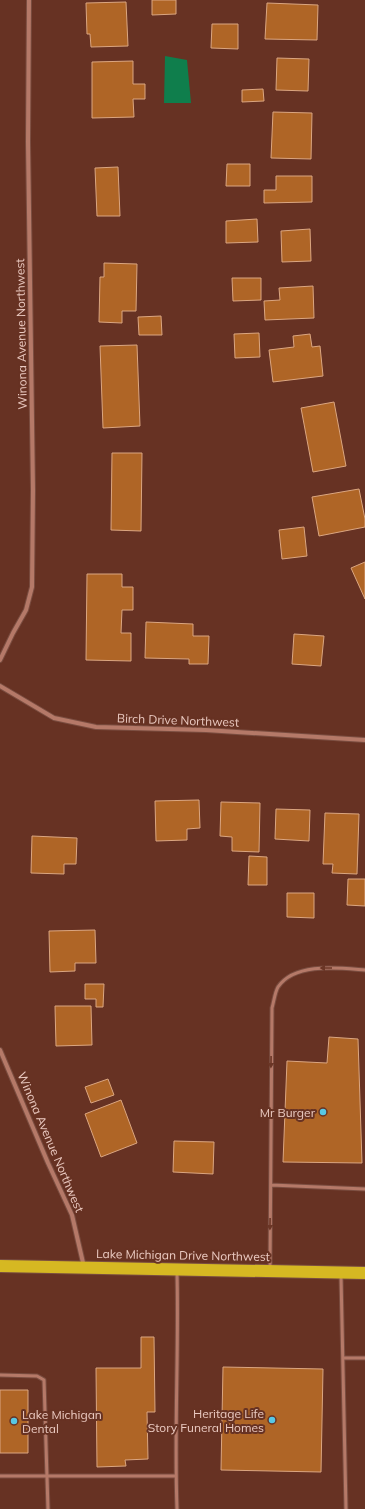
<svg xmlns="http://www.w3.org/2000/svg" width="365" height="1509" viewBox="0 0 365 1509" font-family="Mulish,sans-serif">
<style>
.water{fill:#0f7e4c}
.building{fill:#af6526;stroke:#dba681}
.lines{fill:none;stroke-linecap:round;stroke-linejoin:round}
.lane-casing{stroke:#7a4d40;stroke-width:5}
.street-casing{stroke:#7a4d40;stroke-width:6}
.highway-casing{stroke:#7a4d40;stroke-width:14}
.lane{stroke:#b57968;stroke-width:3}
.street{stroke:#b57968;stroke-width:4}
.highway{stroke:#d6b822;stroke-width:12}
.oneway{fill:#6b3626}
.poi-dot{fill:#58c8e4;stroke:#673223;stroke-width:1.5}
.labels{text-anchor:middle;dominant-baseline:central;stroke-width:4;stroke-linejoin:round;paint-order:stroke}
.street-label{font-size:12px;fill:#eac9c0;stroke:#673223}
.poi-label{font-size:12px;fill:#eac9c0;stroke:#673223;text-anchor:end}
</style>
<rect width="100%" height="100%" fill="#673223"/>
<path class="water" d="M165 56 187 60 191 103H164Z"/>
<path class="building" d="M152 0H176V14L152 15Z
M126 2 128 46 91 47 90 34H87L86 3Z
M267 3 318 5 317 40 265 39Z
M212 24H238V49L211 48Z
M277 58 309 59 308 91 276 90Z
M133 61V84H145V99H133L134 117 92 118V62Z
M263 89 264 101 242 102V90Z
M273 112 312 113 311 159 271 158Z
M227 164H250V186H226Z
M118 167 120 216H97L95 168Z
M276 176H312V202L264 203V190H276Z
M257 219 258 242 226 243V221Z
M310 229 311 261 282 262 281 231Z
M104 263 137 264 136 311H122V323L99 322 100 277H104Z
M232 278H261V300L233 301Z
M313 286 314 318 265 320 264 301 280 300 279 288Z
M161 316 162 335H139L138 317Z
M259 333 260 357 235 358 234 334Z
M310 334 312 347 320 346 323 376 273 382 269 350 294 347 293 336Z
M137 345 140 426 103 428 100 346Z
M334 402 346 466 313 472 301 408Z
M112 453H142L141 531 111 530Z
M359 489 365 519V527L319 536 312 497Z
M304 527 307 556 282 559 279 530Z
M365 562V599L351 568Z
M87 574H122V587H133V610H122L121 633H131V661L86 660Z
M146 622 193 624V636H209L208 664H189V659L145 658Z
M294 634 324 636 321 666 292 664Z
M199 800 200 828 187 829V840L156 841 155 801Z
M221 802 260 803 259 852 232 851V837L220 836Z
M276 809 310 810 309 841 275 839Z
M325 813 359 814 357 874 332 873 333 864H323Z
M32 836 77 838 76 864H64V874L31 873Z
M249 856 267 857V885H248Z
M348 879H365V906L347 905Z
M287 893H314V918L287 917Z
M95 930 96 963H75V971L50 972 49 931Z
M85 984H104L103 1007H96V999H85Z
M55 1006H91L92 1045 56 1046Z
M329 1037 358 1039 362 1163 283 1162 287 1061 327 1063Z
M108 1079 114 1095 91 1103 85 1087Z
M121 1100 137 1143 101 1157 85 1114Z
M174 1141 214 1142 213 1174 173 1172Z
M141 1337H154L155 1412H147L148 1459 125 1460 126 1466 97 1467 96 1368H141Z
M223 1367 323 1369 321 1472 221 1470Z
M0 1390H28V1453H0Z"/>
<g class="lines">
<g class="lane-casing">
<path id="lane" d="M271 1185 365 1189
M270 1269 272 1008C274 1001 275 992 278 987 295 962 339 968 365 970
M341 1276 346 1509
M343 1358H365
M0 1375 37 1376 44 1380 48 1509
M0 1476H176
M177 1509C174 1430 179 1352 177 1273"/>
</g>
<g class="street-casing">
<path id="street" d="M0 660 13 633 26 610 32 587 33 490 28 142 29 0
M0 686 54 718 96 727 206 730 365 740
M0 1050 48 1163 72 1215 84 1267"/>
</g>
<g class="highway-casing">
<path id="highway" d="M0 1266 365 1273"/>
</g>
<use href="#lane" class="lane"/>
<use href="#street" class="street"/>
<use href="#highway" class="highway"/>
</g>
<defs><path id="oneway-solid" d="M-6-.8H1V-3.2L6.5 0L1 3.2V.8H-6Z"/></defs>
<g class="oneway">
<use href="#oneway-solid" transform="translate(326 968) rotate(180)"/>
<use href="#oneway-solid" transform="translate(271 1062) rotate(91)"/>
<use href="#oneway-solid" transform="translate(270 1224) rotate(91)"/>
</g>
<g class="poi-dot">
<circle cx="323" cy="1112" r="4"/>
<circle cx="272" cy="1420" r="4"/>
<circle cx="14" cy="1421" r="4"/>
</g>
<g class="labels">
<g class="street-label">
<text transform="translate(21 334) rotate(-91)">Winona Avenue Northwest</text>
<text transform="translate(178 720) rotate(2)">Birch Drive Northwest</text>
<text transform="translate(51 1142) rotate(67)">Winona Avenue Northwest</text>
<text transform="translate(183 1255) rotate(1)">Lake Michigan Drive Northwest</text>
</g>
<g class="poi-label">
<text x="315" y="1112">Mr Burger</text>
<text x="264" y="1413">Heritage Life<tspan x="264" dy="14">Story Funeral Homes</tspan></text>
<text x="22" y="1414" text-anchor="start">Lake Michigan<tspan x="22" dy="14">Dental</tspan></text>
</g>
</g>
</svg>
